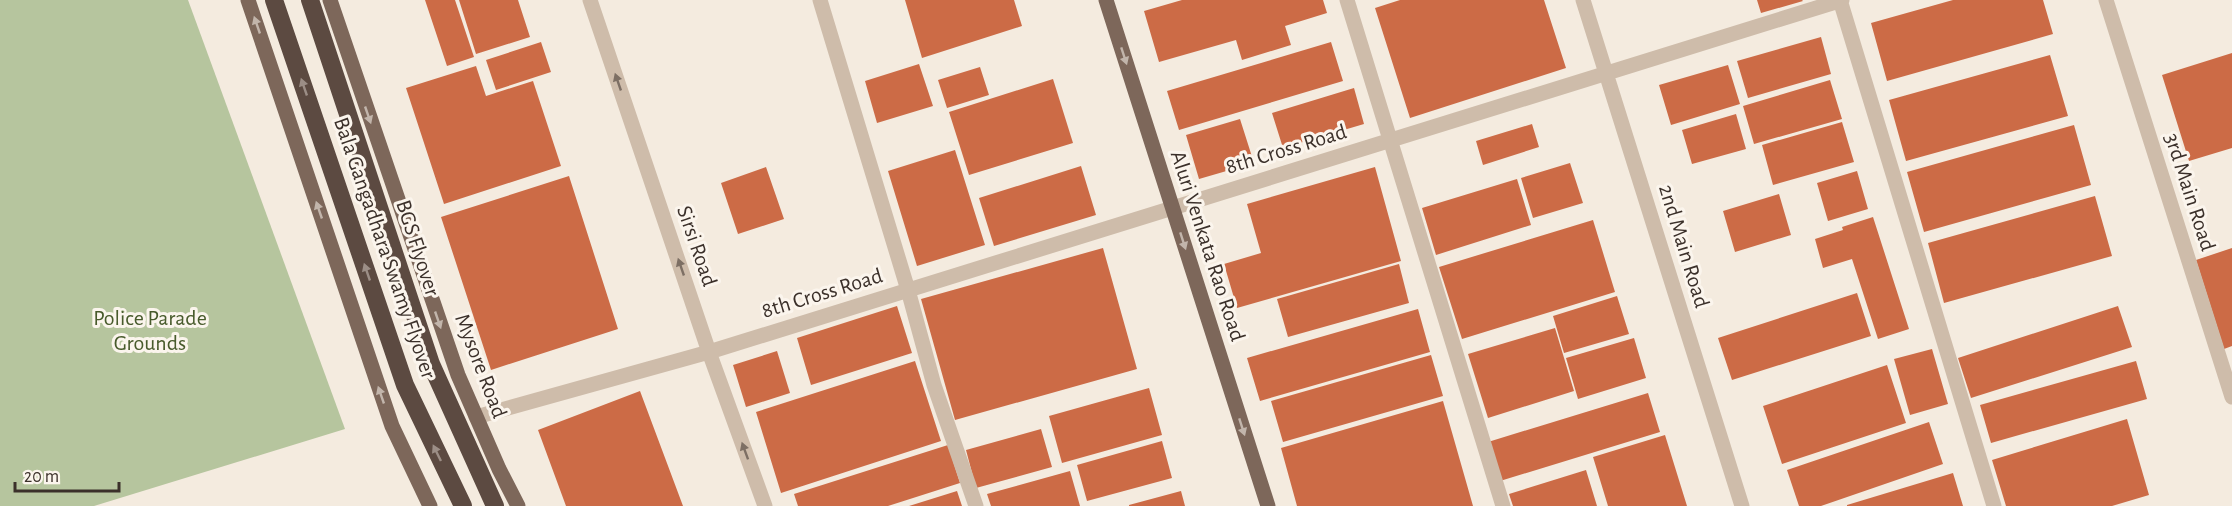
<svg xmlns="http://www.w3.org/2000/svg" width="2232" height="506" viewBox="0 0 2232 506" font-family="'Alegreya Sans',sans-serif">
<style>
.green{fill:#b6c59e}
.building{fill:#cc6b46}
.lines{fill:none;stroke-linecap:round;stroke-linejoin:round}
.minor{stroke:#cebcaa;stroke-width:15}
.major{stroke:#7d675a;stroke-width:15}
.highway{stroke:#5c4a41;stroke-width:18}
.oneway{fill:#c2b5ab}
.oneway2{fill:#7d6f64}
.oneway3{fill:#9c8e86}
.labels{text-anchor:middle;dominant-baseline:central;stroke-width:6;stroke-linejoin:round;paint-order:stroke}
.street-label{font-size:22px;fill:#3b302a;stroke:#fbf5ed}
.park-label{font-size:22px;fill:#485b2c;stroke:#fbf5ed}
</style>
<rect width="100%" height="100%" fill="#f4ebdf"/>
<path class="green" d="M0 0H188L345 429 94 506H0Z"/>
<path class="building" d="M425 0H455L474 57 447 66Z
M459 0H518L530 37 476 54Z
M905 0H1014L1022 26 922 58Z
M1182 0H1323L1327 13 1285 26 1291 45 1242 60 1236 40 1159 62 1144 11Z
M1400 0H1544L1566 68 1410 118 1375 8Z
M1757 0H1802L1803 1 1761 13Z
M1953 0H2043L2053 34 1887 81 1871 23Z
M1821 37 1831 74 1748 98 1737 61Z
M541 42 551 72 496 90 486 60Z
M1331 42 1343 81 1179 130 1167 91Z
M2232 53V148L2189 161 2162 75Z
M2050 55 2068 116 1906 161 1889 100Z
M919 64 933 106 877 123 865 81Z
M1728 65 1740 104 1671 125 1659 85Z
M476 66 486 96 533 81 561 166 444 204 406 88Z
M980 67 989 95 947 108 938 80Z
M1053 79 1073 143 969 175 949 112Z
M1830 80 1842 119 1754 144 1743 106Z
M1354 88 1364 124 1283 148 1272 113Z
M1736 114 1746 149 1692 164 1682 130Z
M1240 119 1254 163 1199 179 1186 135Z
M1842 122 1854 162 1773 185 1762 145Z
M1532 124 1539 147 1483 165 1476 141Z
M2074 125 2091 185 1924 232 1907 172Z
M955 150 985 245 917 266 888 171Z
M1570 163 1583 203 1533 218 1521 178Z
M1081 166 1096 215 994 246 979 198Z
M766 167 784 219 738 234 721 183Z
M1375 167 1401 261 1237 308 1224 264 1261 253 1247 204Z
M1857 171 1868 209 1828 221 1817 183Z
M569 176 618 329 491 370 441 217Z
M1517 179 1531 225 1436 255 1422 208Z
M1779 194 1791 235 1735 252 1723 211Z
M2095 196 2112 256 1944 303 1928 243Z
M1873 217 1909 329 1878 339 1852 259 1823 268 1815 239 1843 230 1842 227Z
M1593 220 1615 292 1462 339 1439 267Z
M1103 248 1137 369 955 420 921 299Z
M2232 248V346L2224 349 2196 260Z
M1399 264 1409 303 1288 337 1277 299Z
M1857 293 1871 336 1732 380 1718 338Z
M1617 296 1629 334 1564 353 1553 316Z
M897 306 912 353 811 385 797 338Z
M2118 306 2132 347 1971 398 1958 358Z
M1418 309 1430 352 1260 401 1247 358Z
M1555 328 1574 391 1488 418 1468 354Z
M1634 338 1646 378 1578 399 1566 358Z
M1932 349 1948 404 1910 415 1894 359Z
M777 351 790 393 746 407 733 365Z
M1431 355 1443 396 1283 442 1271 401Z
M915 361 941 441 781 493 756 412Z
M2136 361 2147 399 1991 443 1980 405Z
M1887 365 1906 423 1782 464 1763 406Z
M1149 388 1162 435 1062 463 1049 416Z
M640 391 683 506H566L538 430Z
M1648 393 1660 432 1500 481 1488 442Z
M1443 401 1473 506H1297L1281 448Z
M2127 419 2149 495 2112 506H2006L1992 460Z
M1929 422 1943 464 1821 506H1799L1787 470Z
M1041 429 1052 467 976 488 966 450Z
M1665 435 1687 506H1608L1593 457Z
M1162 441 1172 478 1087 501 1077 465Z
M948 445 960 483 888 506H798L794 494Z
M1586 470 1597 506H1513L1509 494Z
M1070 471 1080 506H991L987 494Z
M1953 473 1963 506H1847V505Z
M957 491 962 506H909Z
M1181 491 1185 506H1129V505Z"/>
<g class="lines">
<path class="minor" d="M590 0 709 352 765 506
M820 0 908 290 934 385 976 506
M1347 0 1503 506
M1583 0 1742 506
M1840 0 1994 506
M2106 0 2232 397
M476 417 709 352 1842 0"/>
<path class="major" d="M248 0 392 426 430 506
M330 0 458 375 499 469 518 506
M1106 0 1268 506"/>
<path class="highway" d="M274 0 405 385 463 506
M310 0 431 364 495 506"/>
</g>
<defs><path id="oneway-solid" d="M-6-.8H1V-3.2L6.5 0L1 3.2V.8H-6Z" transform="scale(1.5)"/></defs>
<g class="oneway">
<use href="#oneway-solid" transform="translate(257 25) rotate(-109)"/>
<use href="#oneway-solid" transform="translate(1124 56) rotate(72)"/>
<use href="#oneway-solid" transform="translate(368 115) rotate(71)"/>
<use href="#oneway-solid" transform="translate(319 210) rotate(-109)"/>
<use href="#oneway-solid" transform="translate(1183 241) rotate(72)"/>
<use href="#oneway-solid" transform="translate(438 320) rotate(71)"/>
<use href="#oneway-solid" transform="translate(381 395) rotate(-109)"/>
<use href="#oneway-solid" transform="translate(1242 427) rotate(72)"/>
</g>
<g class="oneway2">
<use href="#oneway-solid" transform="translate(618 82) rotate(-109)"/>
<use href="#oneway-solid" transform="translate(681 267) rotate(-109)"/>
<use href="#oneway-solid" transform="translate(745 451) rotate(-110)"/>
</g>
<g class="oneway3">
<use href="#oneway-solid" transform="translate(304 87) rotate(-109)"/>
<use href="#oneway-solid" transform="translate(367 272) rotate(-109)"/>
<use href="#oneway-solid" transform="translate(437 453) rotate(-116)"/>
</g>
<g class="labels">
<g class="street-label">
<text transform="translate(1286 149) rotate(-17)">8th Cross Road</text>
<text transform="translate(2190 192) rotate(72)">3rd Main Road</text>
<text transform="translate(697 246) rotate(71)">Sirsi Road</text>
<text transform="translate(1208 246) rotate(72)">Aluri Venkata Rao Road</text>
<text transform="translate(1684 246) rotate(73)">2nd Main Road</text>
<text transform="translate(385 248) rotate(71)">Bala Gangadhara Swamy Flyover</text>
<text transform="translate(418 248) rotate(72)">BGS Flyover</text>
<text transform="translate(822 293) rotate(-17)">8th Cross Road</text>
<text transform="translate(481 366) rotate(69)">Mysore Road</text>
</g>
<g class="park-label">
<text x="150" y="318">Police Parade<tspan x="150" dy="25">Grounds</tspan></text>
</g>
</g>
<path d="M15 482v9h104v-9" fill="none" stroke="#3b302a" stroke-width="3"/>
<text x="24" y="482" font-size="18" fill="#3b302a" stroke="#fbf5ed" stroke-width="4.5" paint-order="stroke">20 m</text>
</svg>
